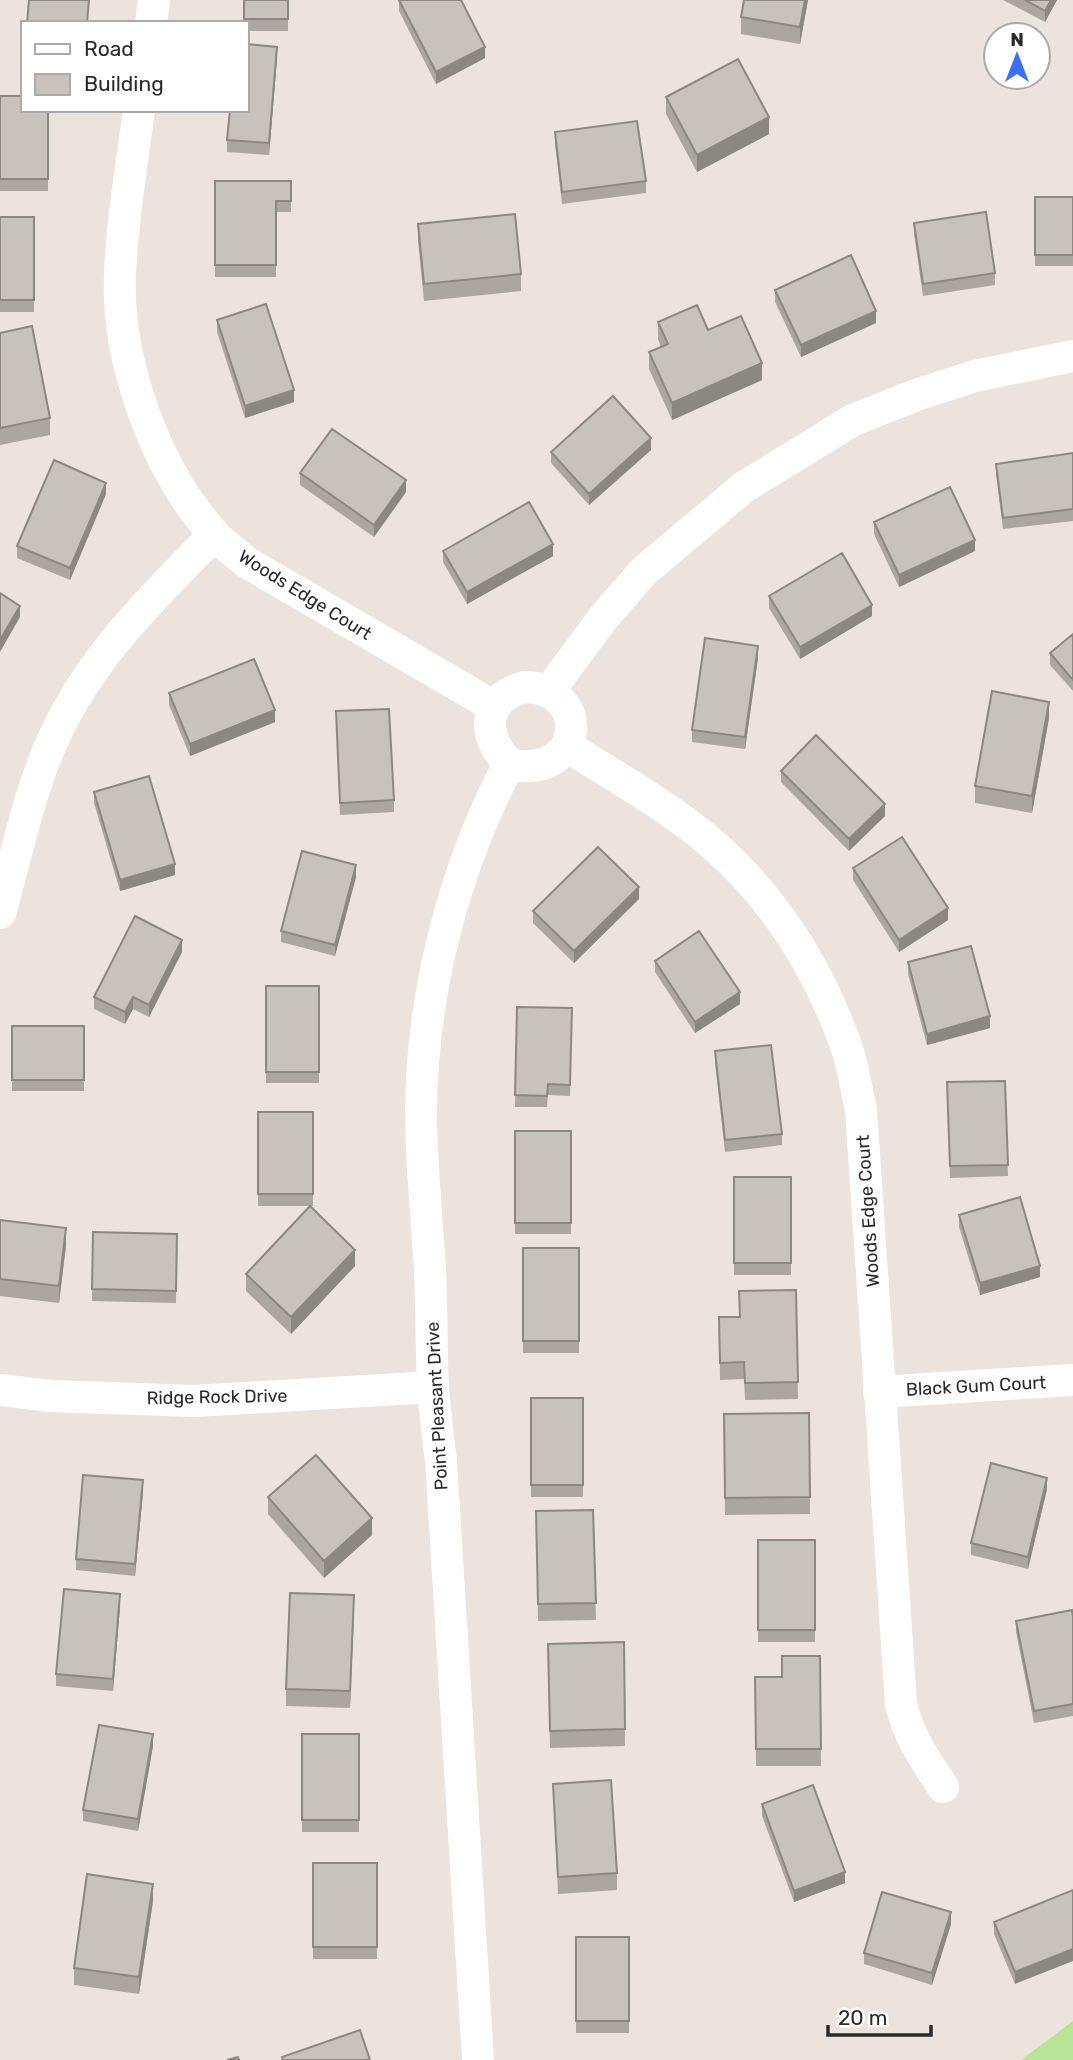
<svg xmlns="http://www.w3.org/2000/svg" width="1073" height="2060" viewBox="0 0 1073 2060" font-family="Rubik,sans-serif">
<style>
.green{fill:#b9e498}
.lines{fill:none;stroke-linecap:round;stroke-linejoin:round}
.minor{stroke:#fff;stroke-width:32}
.wall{fill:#aba7a0}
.shaded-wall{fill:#8b8882}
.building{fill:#c7c2ba;stroke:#8b8882;stroke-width:2}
.labels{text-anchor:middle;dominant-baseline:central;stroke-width:7;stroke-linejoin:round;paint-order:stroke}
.street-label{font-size:18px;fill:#2a2a2a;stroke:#fff}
</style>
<rect width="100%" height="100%" fill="#ece4dc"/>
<path class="green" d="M1073 2021V2060H1021Z"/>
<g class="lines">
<path class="minor" d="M151 23 154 0
M139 110C132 164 122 220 120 274 116 361 156 470 214 534 223 545 236 553 246 562L495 707
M524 687C592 687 586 781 509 764 482 735 481 700 524 687Z
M549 691 604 617 644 571 744 487 853 420 919 394 975 376 1073 356
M567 746C617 778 672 808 717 848 776 901 818 968 845 1043 853 1064 856 1088 861 1110L901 1703C908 1736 925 1760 943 1787
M0 913C17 854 29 791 55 735 93 654 153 597 214 535
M0 1390 51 1396 194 1401 433 1387
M879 1392 1073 1380
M478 2060 441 1461C438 1437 435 1412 433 1387 431 1348 432 1309 430 1271 427 1221 422 1171 421 1122 420 1001 452 872 509 764"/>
</g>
<path class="wall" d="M244 0H288V31H247V23H244Z
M399 0 485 58 436 84 399 11Z
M808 0 800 44 741 34V17Z
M1003 0H1057L1045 22Z
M277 58 269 155 227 152V140Z
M0 96 48 110V191H0Z
M666 97 769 134 697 172 666 114Z
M555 132 646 181V193L562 204 555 144Z
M215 181H291V212H276V277H215Z
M1035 197H1073V266H1035Z
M0 217H34V312H0Z
M914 223 995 273V285L923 296 914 234Z
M418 224 521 274V291L424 301 418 241Z
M775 290 876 323 801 357 775 302Z
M217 320 294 402 245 418 217 332Z
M658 322 708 330 762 380 672 420 649 369V352L661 347 658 339Z
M0 333 50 418V435L0 445Z
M651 450 589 505 551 463V452Z
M1073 453V521L1003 529 996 475V464Z
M300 473 406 492 374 537 300 485Z
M106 494 70 580 17 558V546Z
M874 522 975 551 899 587 874 534Z
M443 551 553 556 467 604 443 562Z
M769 596 872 616 800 659 769 608Z
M1073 634V691L1050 665V653Z
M758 658 745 749 692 742V730Z
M169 693 275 722 190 756 169 705Z
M336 711 394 800V812L340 815Z
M1049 718 1032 813 975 803V786Z
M781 771 885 816 849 851 781 782Z
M94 792 175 875 120 891 94 803Z
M853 868 948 920 899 952 853 880Z
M356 877 335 956 281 942V931Z
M639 899 574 963 533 923V911Z
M182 952 149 1017 133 1009 125 1024 94 1009V997Z
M655 961 740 1004 695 1033 655 972Z
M908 962 990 1028 927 1045 908 974Z
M266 986H319V1083H266Z
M517 1007 572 1008 570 1096 548 1095 547 1107H515Z
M12 1026H84V1091H12Z
M715 1051 782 1134V1145L725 1152 715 1063Z
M1005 1081 1008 1176 950 1178 947 1082Z
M258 1112H313V1206H258Z
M515 1131H571V1234H515Z
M734 1177H791V1275H734Z
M959 1215 1040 1277 980 1295 959 1227Z
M0 1220 66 1245 59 1303 0 1296Z
M93 1232 177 1234 176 1303 92 1301Z
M523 1248H579V1353H523Z
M355 1266 291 1334 246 1291V1274Z
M796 1290 798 1399 745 1400 744 1379 720 1380 719 1317H740Z
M531 1398H583V1497H531Z
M809 1413 810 1514 725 1515 724 1414Z
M1047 1489 1028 1569 971 1555V1543Z
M143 1492 135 1576 76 1570V1559Z
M268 1497 372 1535 324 1578 268 1514Z
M593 1510 596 1620 538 1621 536 1511Z
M758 1540H815V1642H758Z
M120 1606 113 1691 56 1686V1674Z
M354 1612 350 1708 286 1706V1689Z
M1073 1617V1716L1034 1723 1016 1632V1621Z
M624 1642 625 1746 550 1748 548 1661Z
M820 1656 821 1766H756L755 1677H782Z
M302 1734H359V1832H302Z
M153 1746 138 1831 83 1821V1810Z
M553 1784 617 1873V1890L558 1894Z
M762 1804 845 1883 794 1902 762 1816Z
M313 1863H377V1959H313Z
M1073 1890 1015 1984 994 1934V1922Z
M153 1901 139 1994 74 1985V1968Z
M951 1924 932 1985 864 1964V1953Z
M576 1937H629V2033H576Z"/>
<path class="shaded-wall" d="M805 0H808L800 44V27Z
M1051 0H1057L1045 22V11Z
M277 47V58L269 155V143Z
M485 47V58L436 84V72Z
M769 117V134L697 172V155Z
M876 311V323L801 357V345Z
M762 363V380L672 420V403Z
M294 390V402L245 418V406Z
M651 438V450L589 505V494Z
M406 480V492L374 537V525Z
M106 483V494L70 580V568Z
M975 540V551L899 587V575Z
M553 544V556L467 604V592Z
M872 605V616L800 659V647Z
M20 606V617L0 652V640Z
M758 646V658L745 749V737Z
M1049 702V718L1032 813V796Z
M275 710V722L190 756V744Z
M885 804V816L849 851V839Z
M175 864V875L120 891V880Z
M356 865V877L335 956V945Z
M639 887V899L574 963V951Z
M948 908V920L899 952V940Z
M182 940V952L149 1017V1005Z
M740 992V1004L695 1033V1022Z
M133 997V1009L125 1024V1012Z
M990 1016V1028L927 1045V1034Z
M66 1228V1245L59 1303V1286Z
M355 1250V1266L291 1334V1317Z
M1040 1266V1277L980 1295V1283Z
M1047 1478V1489L1028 1569V1557Z
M143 1480V1492L135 1576V1564Z
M372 1518V1535L324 1578V1561Z
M120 1594V1606L113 1691V1679Z
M354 1595V1612L350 1708V1691Z
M153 1734V1746L138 1831V1819Z
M845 1872V1883L794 1902V1891Z
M153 1884V1901L139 1994V1977Z
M951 1912V1924L932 1985V1973Z
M1073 1949V1961L1015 1984V1972Z"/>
<path class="building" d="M29 0H89L87 23H27Z
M244 0H288V19H244Z
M399 0H461L485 47 436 72Z
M744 0H805L800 27 741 17Z
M1025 0H1051L1045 11Z
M247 44 277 47 269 143 227 140 230 110H247Z
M738 59 769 117 697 155 666 97Z
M0 96H23V110H48V179H0Z
M637 121 646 181 562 192 555 132Z
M215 181H291V201H276V265H215Z
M1035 197H1073V255H1035Z
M986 212 995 273 923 284 914 223Z
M515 214 521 274 424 284 418 224Z
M0 217H34V300H0Z
M851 255 876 311 801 345 775 290Z
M266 304 294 390 245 406 217 320Z
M697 305 708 330 741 316 762 363 672 403 649 352 668 344 658 322Z
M32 326 50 418 0 428V333Z
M613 396 651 438 589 494 551 452Z
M332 429 406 480 374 525 300 473Z
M1073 453V509L1003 518 996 464Z
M54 460 106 483 70 568 17 546Z
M950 487 975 540 899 575 874 522Z
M529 502 553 544 467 592 443 551Z
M842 553 872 605 800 647 769 596Z
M0 593 20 606 0 640Z
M1073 634V680L1050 653Z
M705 638 758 646 745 737 692 730Z
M254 659 275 710 190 744 169 693Z
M992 691 1049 702 1032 796 975 786Z
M389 709 394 800 340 803 336 711Z
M816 735 885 804 849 839 781 771Z
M149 776 175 864 120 880 94 792Z
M902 837 948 908 899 940 853 868Z
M598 847 639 887 574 951 533 911Z
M302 851 356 865 335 945 281 931Z
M135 916 182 940 149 1005 133 997 125 1012 94 997Z
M699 931 740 992 695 1022 655 961Z
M971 946 990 1016 927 1034 908 962Z
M266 986H319V1072H266Z
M517 1007 572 1008 570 1085 548 1084 547 1096 515 1095Z
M12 1026H84V1080H12Z
M771 1045 782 1134 725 1140 715 1051Z
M1005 1081 1008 1165 950 1166 947 1082Z
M258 1112H313V1194H258Z
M515 1131H571V1223H515Z
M734 1177H791V1263H734Z
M1020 1197 1040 1266 980 1283 959 1215Z
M310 1206 355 1250 291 1317 246 1274Z
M0 1220 66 1228 59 1286 0 1279Z
M93 1232 177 1234 176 1291 92 1289Z
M523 1248H579V1341H523Z
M796 1290 798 1382 745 1383 744 1362 720 1363 719 1317H740L739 1291Z
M531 1398H583V1485H531Z
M809 1413 810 1497 725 1498 724 1414Z
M316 1455 372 1518 324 1561 268 1497Z
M991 1463 1047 1478 1028 1557 971 1543Z
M83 1475 143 1480 135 1564 76 1559Z
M593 1510 596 1603 538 1604 536 1511Z
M758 1540H815V1630H758Z
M64 1589 120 1594 113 1679 56 1674Z
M290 1593 354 1595 350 1691 286 1689Z
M1072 1610 1073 1617V1704L1034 1711 1016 1621Z
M624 1642 625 1729 550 1731 548 1644Z
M782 1656H820L821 1749H756L755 1677H782Z
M99 1725 153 1734 138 1819 83 1810Z
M302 1734H359V1820H302Z
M611 1780 617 1873 558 1877 553 1784Z
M813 1785 845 1872 794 1891 762 1804Z
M313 1863H377V1947H313Z
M87 1874 153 1884 139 1977 74 1968Z
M1073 1890V1949L1015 1972 994 1922Z
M882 1892 951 1912 932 1973 864 1953Z
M576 1937H629V2021H576Z
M360 2030 370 2060H283L282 2057Z
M238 2057 239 2060H227Z"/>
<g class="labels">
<g class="street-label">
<text transform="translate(305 595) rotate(32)">Woods Edge Court</text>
<text transform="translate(868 1211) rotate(-94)">Woods Edge Court</text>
<text transform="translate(976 1386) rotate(-3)">Black Gum Court</text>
<text transform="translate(217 1397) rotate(-1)">Ridge Rock Drive</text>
<text transform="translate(437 1406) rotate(-93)">Point Pleasant Drive</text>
</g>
</g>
<rect x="21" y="21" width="228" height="91" fill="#ffffff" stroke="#aaaaaa" stroke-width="2"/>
<rect x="35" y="44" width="35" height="10" fill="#ffffff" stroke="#aaaaaa" stroke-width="2"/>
<text x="84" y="56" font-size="21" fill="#2a2a2a">Road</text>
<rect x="35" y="74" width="35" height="21" fill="#c7c2ba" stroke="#aaaaaa" stroke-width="2"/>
<text x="84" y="91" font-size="21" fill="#2a2a2a">Building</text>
<g transform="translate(1017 56)"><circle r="33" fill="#ffffff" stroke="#aaaaaa" stroke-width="2"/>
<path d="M0-5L12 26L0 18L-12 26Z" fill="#3a70fc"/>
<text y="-10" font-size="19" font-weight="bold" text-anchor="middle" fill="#2a2a2a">N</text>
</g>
<path d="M828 2025v10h103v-10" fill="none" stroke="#2a2a2a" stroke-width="3.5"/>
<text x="838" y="2025" font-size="21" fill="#2a2a2a" stroke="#ffffff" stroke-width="5" paint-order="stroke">20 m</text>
</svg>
